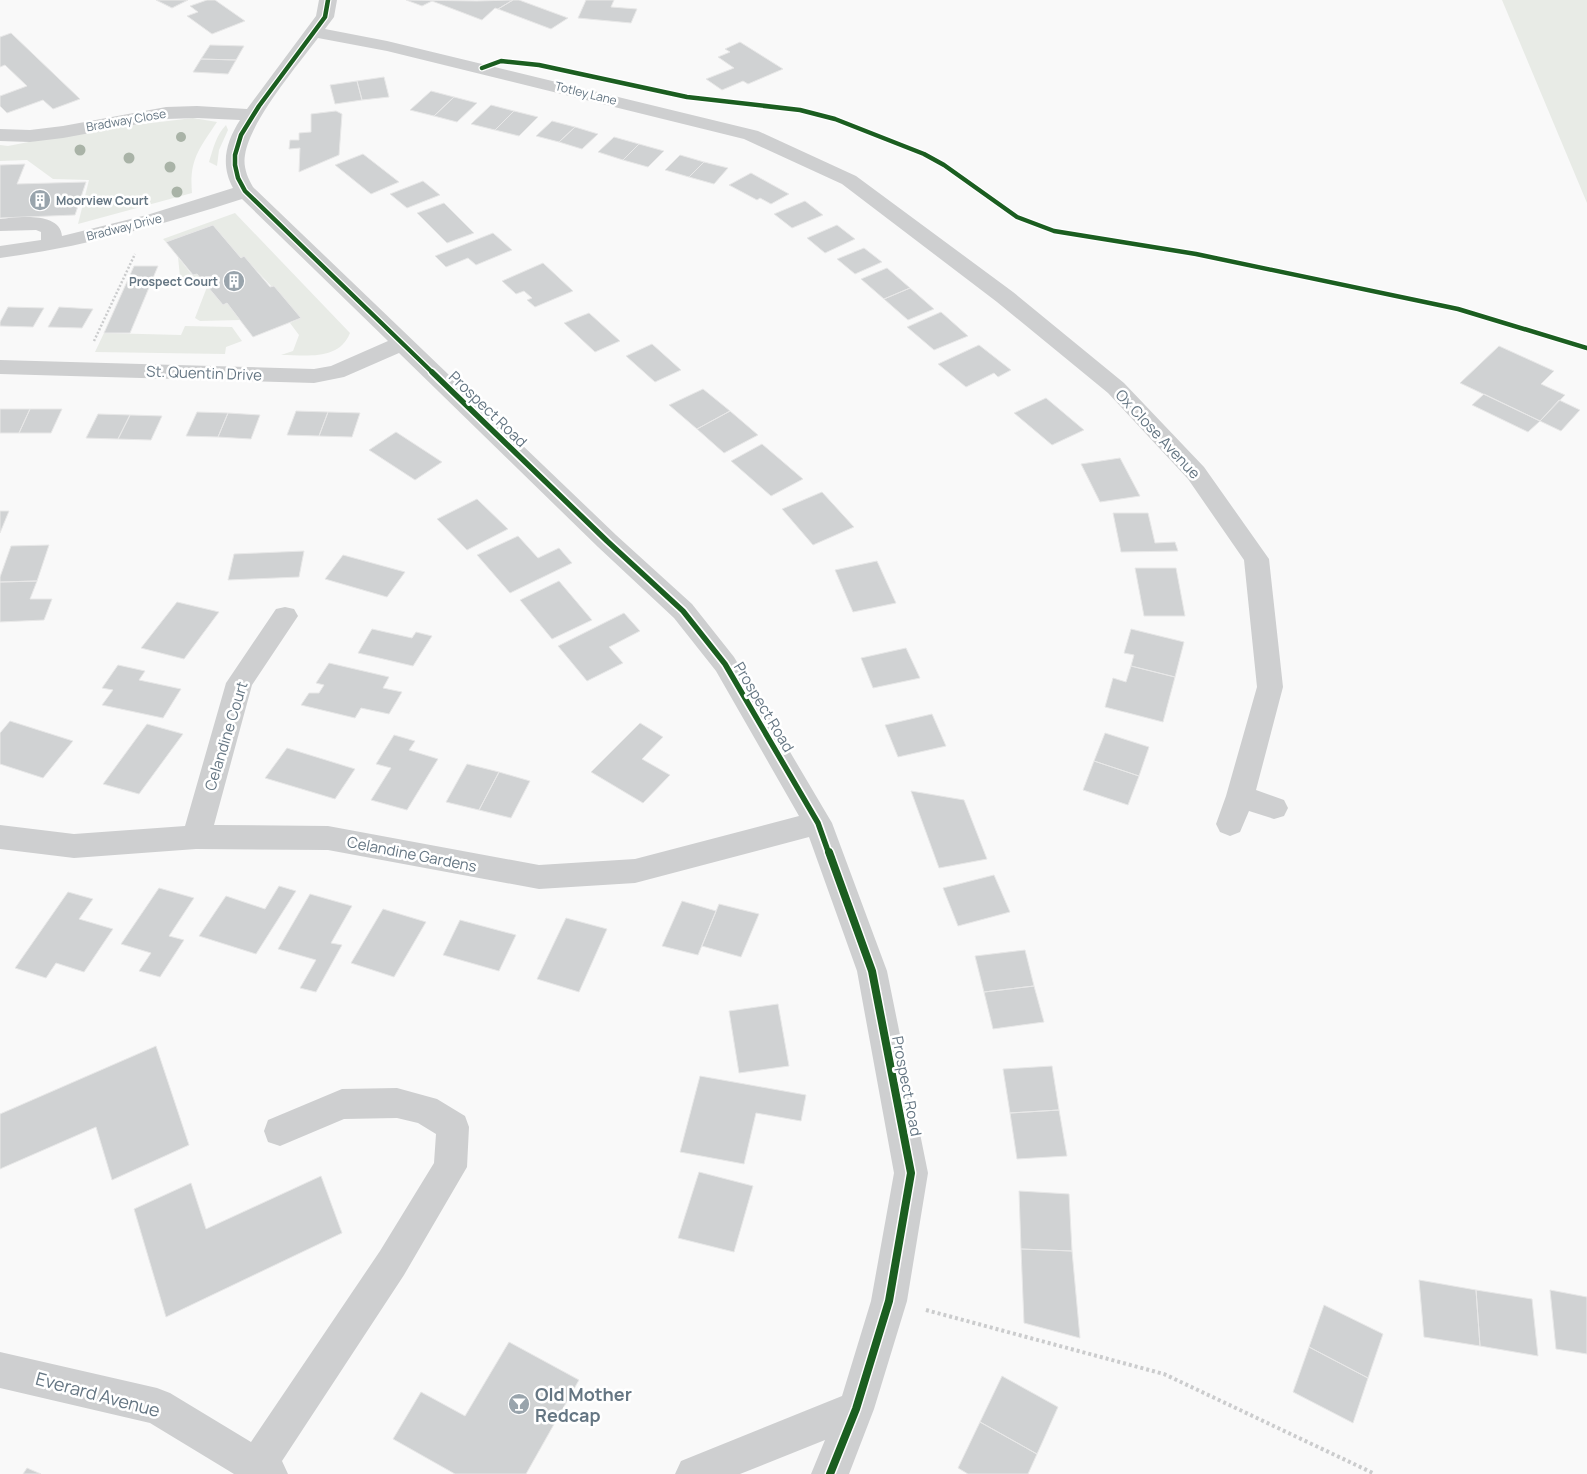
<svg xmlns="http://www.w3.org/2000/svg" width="1587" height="1474" viewBox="0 0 1587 1474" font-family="Manrope,sans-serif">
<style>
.green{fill:#e8ebe6}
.building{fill:#d0d2d3;stroke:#e8e8e8}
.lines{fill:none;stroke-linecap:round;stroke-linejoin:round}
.path-far1{stroke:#cbcccd;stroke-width:2.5;stroke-dasharray:2 2;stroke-linecap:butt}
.path{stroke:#cbcccd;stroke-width:4;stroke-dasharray:3 3;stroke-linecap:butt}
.minor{fill:#cecfd0;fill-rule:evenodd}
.cycleway-far2-casing{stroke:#fff;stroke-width:7}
.cycleway-far1-casing{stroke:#fff;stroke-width:9}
.cycleway-casing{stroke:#fff;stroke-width:11}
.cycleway-far2{stroke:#1b5e20;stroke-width:4.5}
.cycleway-far1{stroke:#1b5e20;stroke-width:5.5}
.cycleway{stroke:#1b5e20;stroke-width:8}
.tree{fill:#a9b3a7}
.labels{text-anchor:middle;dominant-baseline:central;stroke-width:5;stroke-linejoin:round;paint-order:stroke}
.far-street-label{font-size:12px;fill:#657683;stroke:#fff}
.far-poi-label{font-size:12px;font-weight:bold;fill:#657683;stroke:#fff;text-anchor:start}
.street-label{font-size:15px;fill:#657683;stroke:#fff}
.near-street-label{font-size:18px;fill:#657683;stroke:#fff}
.near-poi-label{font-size:18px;font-weight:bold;fill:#657683;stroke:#fff;text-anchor:start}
</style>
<rect width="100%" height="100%" fill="#f9f9f9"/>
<path class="green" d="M1502 0H1587V203Z
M193 118 217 122C199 149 189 160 192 193L78 224 89 180 53 179 27 160 0 161V145L8 146 85 131Z
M226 125 228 130 219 150 217 166 209 162C213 149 216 135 226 125Z
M235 213 350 333C339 361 306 355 281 355L293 351 299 335 290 323 301 318 244 257 241 258 213 225 166 242 163 239Z
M178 257 192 275 197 274 223 305 227 303 240 320 200 321 195 318 207 287H181Z
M185 326 232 327 242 341 226 347 225 354 95 352 104 333 181 335Z"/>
<path class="building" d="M156 0H188L172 8Z
M207 0H215L245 21 212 34 187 16 198 12 190 6Z
M406 0 477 1 513 0 498 9 495 8 482 20 432 1 422 6Z
M513 0H519L568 18 551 29 498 9Z
M586 0H614L611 7 637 9 631 23 578 18Z
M11 33 80 99 53 109 43 100 7 113 0 106V96L27 86 5 65 0 67V37Z
M740 42 783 69 748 84 743 81 722 90 706 79 734 68 718 57 730 52 725 49Z
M210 45 244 46 236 60 201 59Z
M201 59 236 60 228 74 193 72Z
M384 77 389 97 362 100 357 81Z
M357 81 362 100 335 104 330 85Z
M431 91 454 97 434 116 410 110Z
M454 97 477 103 457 122 434 116Z
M491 105 514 111 495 130 471 124Z
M336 111 342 114 339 155 299 172 300 148 289 149 290 140H299V133L311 132V114Z
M514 111 538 117 519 136 495 130Z
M552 121 575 127 559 142 536 136Z
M575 127 598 134 582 149 559 142Z
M614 137 639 144 623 160 598 152Z
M639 144 664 151 648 167 623 160Z
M363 154 399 182 371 194 335 165Z
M680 155 704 162 689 177 665 170Z
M704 162 728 168 714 184 689 177Z
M25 164 17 184 86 182 75 215 0 218V165Z
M751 173 789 194 771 204 760 198 757 200 729 185Z
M423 181 440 195 407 208 390 194Z
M805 201 823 215 792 228 774 214Z
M444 203 474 233 447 243 417 213Z
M213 225 241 258 244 256 270 287 274 286 301 318 253 337 227 303 223 305 197 274 193 275 166 242Z
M837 225 855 239 825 253 807 238Z
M493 233 512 250 476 265 468 258 446 267 435 256Z
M864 248 882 262 855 274 837 259Z
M543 263 573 291 535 307 527 300 532 298 524 291 516 294 502 281Z
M134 266H158L130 333H104Z
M887 268 910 288 884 299 861 279Z
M910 288 934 309 908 320 884 299Z
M8 307 44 308 33 327 0 326V322Z
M59 307 93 309 82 328 48 327Z
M941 312 968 336 934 350 907 327Z
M589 313 620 341 595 352 564 323Z
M652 344 681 370 655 382 626 356Z
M979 345 1011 370 998 377 994 373 966 387 938 364Z
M1499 346 1554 371 1541 384 1565 395 1540 421 1460 383Z
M703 389 730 411 697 429 669 405Z
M1484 394 1540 421 1528 432 1472 405Z
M1046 398 1084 430 1052 445 1014 413Z
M1559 400 1580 410 1561 431 1540 421Z
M0 409H30L19 433H0Z
M30 409H62L51 433H19Z
M296 411 328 412 319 436 287 435Z
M730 411 758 435 724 453 697 429Z
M197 412 228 413 218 437 186 436Z
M328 412 360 413 352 437 319 436Z
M228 413 260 415 251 439 218 437Z
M98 414 130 415 118 439 86 438Z
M130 415 162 416 151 440 118 439Z
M396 432 442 462 415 480 369 450Z
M762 444 803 479 771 496 731 461Z
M1120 458 1140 496 1100 502 1081 464Z
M822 492 854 527 813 545 782 509Z
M477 499 508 529 467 550 437 519Z
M0 511H9L0 533Z
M1113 513H1148L1155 543 1175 542 1178 551 1121 552Z
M518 536 538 558 559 548 572 563 510 593 477 555Z
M49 545 37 581 0 582V577L11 546Z
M304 551 299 577 228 580 234 554Z
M343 555 405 572 387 597 325 579Z
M877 561 896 603 853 612 835 570Z
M1135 568H1176L1185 616H1144Z
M37 581 30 599H52L44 620 0 622V582Z
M559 581 592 620 552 639 520 600Z
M177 602 219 612 184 659 141 648Z
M624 613 640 631 609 647 623 663 587 681 558 646Z
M372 629 412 638 416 632 432 636 413 666 358 653Z
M1131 629 1184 642 1175 677 1131 666 1134 655 1124 653Z
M906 648 920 678 873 688 861 658Z
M329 663 389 677 383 688 402 692 389 714 361 708 355 718 301 705 309 693H319L324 685 316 683Z
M118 665 145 671 139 680 181 689 163 718 102 705 113 690 102 688Z
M1131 666 1175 677 1163 722 1105 707 1113 678 1126 682Z
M932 714 946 746 898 757 885 725Z
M10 721 73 741 43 778 0 764V733Z
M640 723 663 737 642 759 670 775 643 803 591 772Z
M147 724 183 734 139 794 103 784Z
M1105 733 1149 747 1139 776 1094 761Z
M394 735 415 741 409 750 438 759 407 810 371 800 391 768 376 764Z
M287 748 355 769 335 799 265 778Z
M1094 761 1139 776 1128 805 1083 790Z
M467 764 499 772 479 810 446 802Z
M499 772 530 781 511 818 479 810Z
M911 791 964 800 987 859 939 868Z
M994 875 1010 912 958 926 943 888Z
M279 886 296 891 256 954 199 936 226 896 265 909Z
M159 888 194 898 169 936 184 940 160 977 139 971 151 953 121 944Z
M68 892 93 899 79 919 113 929 84 972 56 963 46 978 15 968Z
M310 894 352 906 331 943 342 945 316 992 300 988 316 960 278 949Z
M682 901 716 911 698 955 662 946Z
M719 904 759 914 741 957 702 946Z
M383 909 426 922 394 977 351 963Z
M566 918 607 929 579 992 537 979Z
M460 920 516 935 499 971 443 955Z
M1025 950 1034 986 984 992 975 956Z
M1034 986 1044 1022 993 1029 984 992Z
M778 1004 789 1066 739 1073 729 1011Z
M156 1046 189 1145 112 1180 96 1127 0 1169V1114Z
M1052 1066 1059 1110 1010 1113 1003 1069Z
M700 1076 806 1095 801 1121 756 1113 744 1164 680 1152Z
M1059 1110 1067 1156 1017 1159 1010 1113Z
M699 1172 753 1186 734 1252 678 1238Z
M321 1176 342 1233 166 1317 134 1209 191 1183 206 1229Z
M1019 1191 1069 1194 1072 1251 1021 1249Z
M1021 1249 1072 1251 1080 1338 1024 1323Z
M1419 1280 1476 1290 1480 1346 1424 1337Z
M1476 1290 1532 1299 1538 1356 1480 1346Z
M1550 1290 1587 1297V1354L1556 1349Z
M1324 1305 1383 1334 1368 1378 1309 1347Z
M509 1342 579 1380 526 1474H455L393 1439 421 1392 465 1416Z
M1309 1347 1368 1378 1353 1423 1293 1392Z
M1002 1376 1058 1407 1037 1454 980 1422Z
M980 1422 1037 1454 1028 1474H968L958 1468Z
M27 1468 41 1474H23Z"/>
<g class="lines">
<path class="path-far1" d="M94 341 135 254"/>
<path class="path" d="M926 1310 1164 1374 1375 1474"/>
<path class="minor" d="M319 0H337L334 17 325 29 387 41 758 131 856 176 1013 292 1124 383 1204 467 1269 559 1283 687 1256 790 1284 800 1288 808 1284 816 1274 819 1249 811 1240 832 1230 836 1220 832 1216 824 1226 796 1257 687 1244 560 1188 479 1108 393 997 302 842 184 744 139 387 51 318 38C297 66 250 121 245 155 243 166 247 177 253 187L616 535 692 604 734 657 832 823 887 971 928 1173 907 1301 874 1409 849 1474H811L825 1440 740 1474H675L681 1461 842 1396 871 1301 894 1173 857 971 809 837 635 883 539 889 328 850 196 849 74 858 0 849V825L74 834 185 826 226 683 276 609 285 607 294 609 298 616 252 685 214 825 328 826 539 865 635 859 799 816 716 671 674 618 598 547 399 353 344 377 314 383 0 374V360L314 369 331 366 388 341 242 199C162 225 83 247 0 258V246L41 240V232L36 230 0 231V219C17 217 60 211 62 236L147 215 233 188C220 164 226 142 240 120L197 118 166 119 63 138 30 142 0 141V129L30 130 63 126 166 107 197 106 247 109 316 16Z
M397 1088 437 1099 465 1116 469 1127 467 1167 404 1275 282 1461 288 1474H234L150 1423 0 1388V1352L157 1388 170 1393 251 1442 380 1251 434 1163 436 1134 418 1123 397 1118 344 1119 280 1146 268 1142 264 1131 268 1120 342 1089Z"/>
<g class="cycleway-far2-casing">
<path id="cycleway-far2" d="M328 0 325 17 259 106 241 135 235 155V165L238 178 245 191 433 373
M482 68 501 61 539 65 687 97 800 110 835 119 924 154 944 165 1017 217 1054 231 1196 254 1458 309 1587 348"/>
</g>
<g class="cycleway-far1-casing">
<path id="cycleway-far1" d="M432 372 607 541 683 611 725 664 818 823 829 854"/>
</g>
<g class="cycleway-casing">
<path id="cycleway" d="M829 852 872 971 911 1173 889 1301 856 1409 830 1474"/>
</g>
<use href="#cycleway-far2" class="cycleway-far2"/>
<use href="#cycleway-far1" class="cycleway-far1"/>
<use href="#cycleway" class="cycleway"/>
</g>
<g class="tree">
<circle cx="181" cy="137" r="5"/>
<circle cx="80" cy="150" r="5.5"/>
<circle cx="129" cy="158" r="5.5"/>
<circle cx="170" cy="167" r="5.5"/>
<circle cx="177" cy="192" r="5.5"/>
</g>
<defs>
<g id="building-disc" transform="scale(1.125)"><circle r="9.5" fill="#99a4ac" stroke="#fff"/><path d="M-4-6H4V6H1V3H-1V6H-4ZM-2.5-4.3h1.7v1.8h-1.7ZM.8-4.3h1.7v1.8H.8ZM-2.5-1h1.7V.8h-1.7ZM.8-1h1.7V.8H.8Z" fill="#fff"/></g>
<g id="bar-disc" transform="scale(1.125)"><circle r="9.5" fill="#99a4ac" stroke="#fff"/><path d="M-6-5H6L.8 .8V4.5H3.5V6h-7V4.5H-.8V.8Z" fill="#fff"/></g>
</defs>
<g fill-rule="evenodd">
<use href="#building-disc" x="40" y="200"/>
<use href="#building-disc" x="234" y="281"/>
<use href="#bar-disc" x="519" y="1404"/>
</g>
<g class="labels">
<g class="far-street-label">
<text transform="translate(586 93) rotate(14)">Totley Lane</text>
<text transform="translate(126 120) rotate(-10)">Bradway Close</text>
<text transform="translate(124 227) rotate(-14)">Bradway Drive</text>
</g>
<g class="far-poi-label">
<text x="56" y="200">Moorview Court</text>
<text x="218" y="281" text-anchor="end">Prospect Court</text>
</g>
<g class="street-label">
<text transform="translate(204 373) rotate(2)">St. Quentin Drive</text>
<text transform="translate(488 409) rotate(44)">Prospect Road</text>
<text transform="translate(1158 434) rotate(47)">Ox Close Avenue</text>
<text transform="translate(764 707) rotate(59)">Prospect Road</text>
<text transform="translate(226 736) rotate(-73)">Celandine Court</text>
<text transform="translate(412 854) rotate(11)">Celandine Gardens</text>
<text transform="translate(907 1086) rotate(79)">Prospect Road</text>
</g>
<g class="near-street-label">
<text transform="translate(98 1394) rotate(15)">Everard Avenue</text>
</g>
<g class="near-poi-label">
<text x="535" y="1394">Old Mother<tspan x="535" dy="21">Redcap</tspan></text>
</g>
</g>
</svg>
